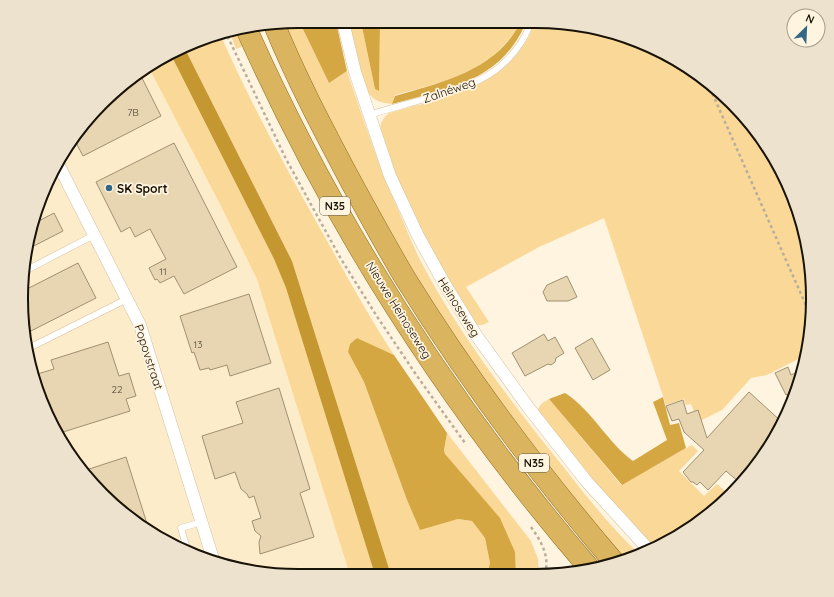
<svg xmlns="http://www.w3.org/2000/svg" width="834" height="597" viewBox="0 0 834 597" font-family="Quicksand,sans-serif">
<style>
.built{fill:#fdecca}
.green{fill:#fad897}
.forest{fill:#d5a743}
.water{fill:#c49730}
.building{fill:#e8d6b3;stroke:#a0906f}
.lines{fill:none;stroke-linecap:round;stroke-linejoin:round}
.service-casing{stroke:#d3c19f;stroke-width:7}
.minor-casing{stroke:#d3c19f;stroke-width:13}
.trunk-casing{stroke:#917026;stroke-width:22}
.path{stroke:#b8ae9c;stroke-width:2.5;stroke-dasharray:3 3;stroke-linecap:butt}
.service{stroke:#fff;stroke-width:6}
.minor{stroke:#fff;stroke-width:12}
.trunk{stroke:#dbb45f;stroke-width:21}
.poi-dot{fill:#336884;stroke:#fff4df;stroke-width:1.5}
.labels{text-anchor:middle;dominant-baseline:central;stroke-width:3.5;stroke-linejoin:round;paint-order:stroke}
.number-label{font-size:10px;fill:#4d4432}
.shield{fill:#fff4df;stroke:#5e5648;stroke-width:1}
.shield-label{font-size:11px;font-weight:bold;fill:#191307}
.street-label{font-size:12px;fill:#191307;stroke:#fff4df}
.poi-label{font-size:12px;font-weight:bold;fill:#191307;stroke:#fff4df;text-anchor:start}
.rim{fill:none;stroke:#191307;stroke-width:2}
</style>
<rect width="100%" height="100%" fill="#fff4df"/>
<path class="built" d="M157 62 286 337 357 575H281L227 567 176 547 130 519 90 481 42 405 23 335 26 245 50 176 90 116 145 68Z"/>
<path class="green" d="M299 21 329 83 347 71C364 122 381 172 403 221 408 234 414 247 420 260 457 330 504 393 553 454 581 489 608 525 640 555L624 560 560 484 466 357 371 204 281 23Z
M349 22H361L375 89 379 91 380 23 519 25C490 73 445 81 395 95L392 104C385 103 377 102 372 97 361 87 352 37 349 22Z
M534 25 590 26 674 58 744 116 776 160 798 210 811 263 812 317 806 355 767 375 751 378 722 410 698 422 691 404 686 405 684 399 666 405 604 218 539 247 466 287 489 322 482 325H475C444 271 412 218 390 160 387 153 380 139 380 131 380 123 383 118 389 113 445 97 510 87 534 25Z
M237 29 244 46 236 49 229 30Z
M220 34C251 104 288 172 326 239 348 278 369 317 394 355L357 338 348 352 364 382 407 500 420 529 458 519 472 521 485 538 490 563 487 574 391 575 292 261 185 49Z
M171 55 274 259 286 288 375 575H350L257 279 220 204 148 66Z
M549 399 621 485 692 445 698 451 679 471 704 496 717 484 730 495 718 507 654 547 594 482 538 412C538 405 544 402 549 399Z
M447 433 531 541 538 559 539 574H516L515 552 445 454 444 450Z"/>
<path class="forest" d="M299 21 336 22 347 71 329 83Z
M361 22 380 23 379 91 375 89Z
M519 25H525C499 82 447 89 392 104L395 96C442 82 494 71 519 25Z
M357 338 394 355 447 433 444 450 445 454 500 518 515 552 516 574H487L490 563 485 538 472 521 458 519 420 530 407 500 364 382 348 352 350 344Z
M565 393C592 410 607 442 633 461L667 440 653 402 663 397 670 425 679 423 686 448 622 485 549 399Z"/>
<path class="water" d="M185 49 292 261 391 575H375L286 288 274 259 171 55Z"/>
<path class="building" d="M139 72 161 116 83 156 74 139 90 116Z
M174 143 237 267 184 294 174 276 160 283 157 279 155 280 149 268 166 259 150 229 135 237 130 227 121 232 96 182Z
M54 213 63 231 26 250V245L33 224Z
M78 263 96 298 23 335 25 290Z
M567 276 577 297 568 301H547L543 292 547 285Z
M249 294 271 363 230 376 227 365 210 370 209 368 200 370 194 352 192 353 180 316Z
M544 334 548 341 555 337 564 353 556 358 555 362 551 365 548 364 525 376 512 353Z
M592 338 610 370 593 380 575 348Z
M108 342 119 376 129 373 136 396 126 399 130 411 60 433 42 405 34 375 54 369 51 360Z
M788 367 791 375 804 369 796 390 786 395 775 373Z
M279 388 310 489 300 493 314 537 260 554 259 542 261 536 255 531 252 521 261 518 254 496 249 498 247 494 241 489 235 472 215 479 202 436 243 423 236 402Z
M749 392 783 423 758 463 740 483 726 471 708 490 700 482 697 485 693 482H691L683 472 704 450 684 432 679 419 672 421 666 406 683 400 687 414 698 410 707 438Z
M126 457 149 530 130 519 90 481 83 471Z"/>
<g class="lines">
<g class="service-casing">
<path id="service" d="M369 115C388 109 408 104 428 98 473 86 511 72 530 25
M25 271 94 235
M27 349 127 299
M188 552 181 528 202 522"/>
</g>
<g class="minor-casing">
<path id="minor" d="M343 22 355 72 390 176 418 236 444 283 476 335 528 407 587 482 649 550
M58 164 140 325 214 562"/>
</g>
<g class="trunk-casing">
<path id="trunk" d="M274 24C296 78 323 129 350 180 368 213 386 246 405 278 467 378 538 473 614 562
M246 28C333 224 450 406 590 569"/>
</g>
<path class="path" d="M225 31 286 159 341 259 378 318 417 376 465 443
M710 88 812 319
M531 527C541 541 550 556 545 574"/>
<use href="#service" class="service"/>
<use href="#minor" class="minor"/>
<use href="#trunk" class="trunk"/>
</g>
<circle class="poi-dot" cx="109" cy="188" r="4"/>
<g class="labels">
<g class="number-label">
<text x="133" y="112">7B</text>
<text x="163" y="271">11</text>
<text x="198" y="344">13</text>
<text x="117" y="389">22</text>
</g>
<g class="shield">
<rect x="320" y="197" width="30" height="18" rx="3"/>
<rect x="519" y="454" width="30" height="18" rx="3"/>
</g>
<g class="shield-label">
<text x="335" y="206">N35</text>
<text x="534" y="463">N35</text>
</g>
<g class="street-label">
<text transform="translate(449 90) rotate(-19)">Zalnéweg</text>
<text transform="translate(459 307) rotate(58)">Heinoseweg</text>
<text transform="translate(399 310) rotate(58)">Nieuwe Heinoseweg</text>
<text transform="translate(149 357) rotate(72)">Popovstraat</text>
</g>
<g class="poi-label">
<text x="117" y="188">SK Sport</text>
</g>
</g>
<path d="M0 0H834V597H0ZM298 28H536A270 270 0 0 1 806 298V299A270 270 0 0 1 536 569H298A270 270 0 0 1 28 299V298A270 270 0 0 1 298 28Z" fill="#ede2ce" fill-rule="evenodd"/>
<path class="rim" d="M298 28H536A270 270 0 0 1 806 298V299A270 270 0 0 1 536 569H298A270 270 0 0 1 28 299V298A270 270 0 0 1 298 28Z"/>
<g transform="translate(806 28) rotate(24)"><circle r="19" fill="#fff4df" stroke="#a39a89"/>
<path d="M0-3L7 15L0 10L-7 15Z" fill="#336884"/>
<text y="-6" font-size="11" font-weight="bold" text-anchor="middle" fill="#191307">N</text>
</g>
</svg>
